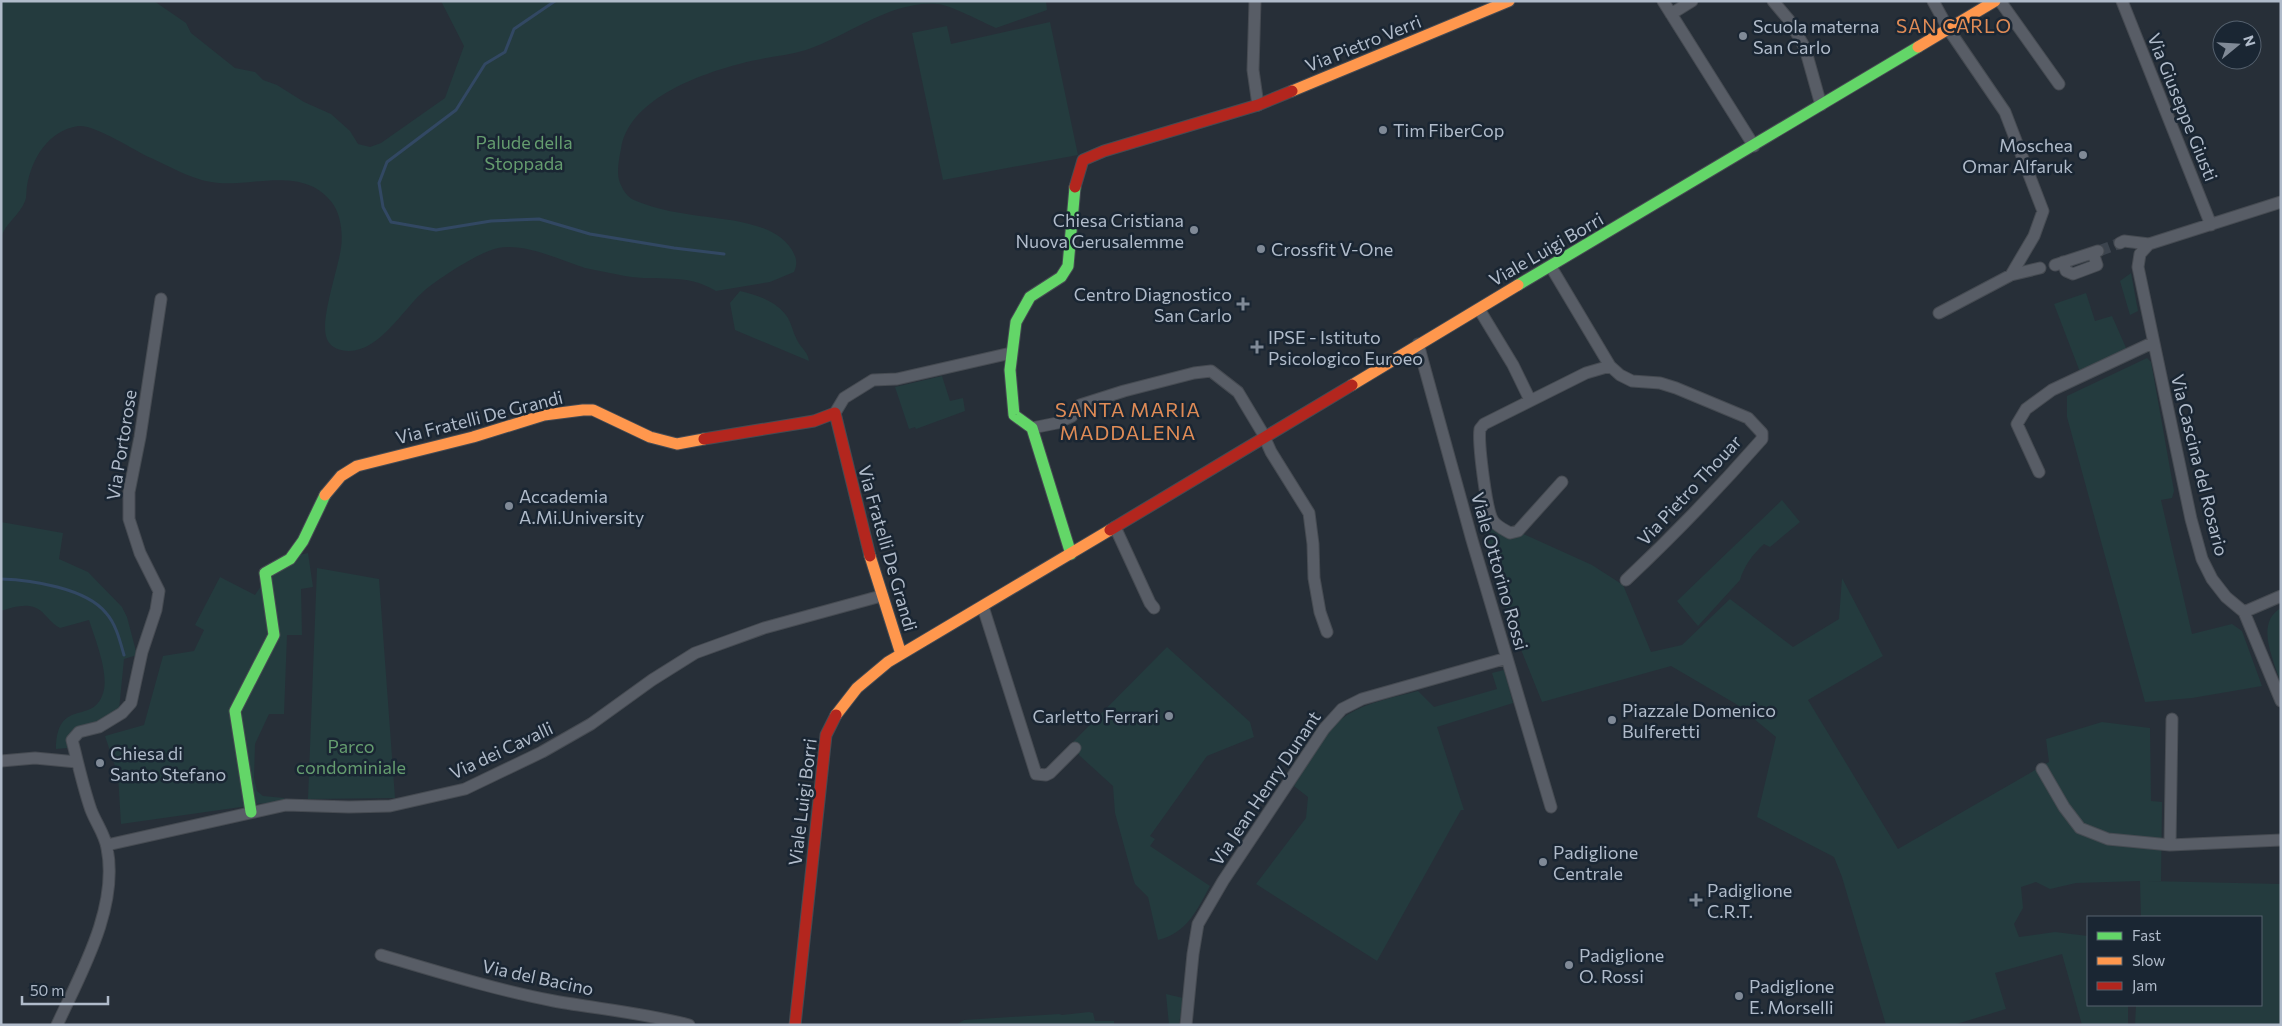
<svg xmlns="http://www.w3.org/2000/svg" width="2282" height="1026" viewBox="0 0 2282 1026" font-family="Commissioner,sans-serif">
<style>
.green{fill:#243b3e}
.lines{fill:none;stroke-linecap:round;stroke-linejoin:round}
.stream{stroke:#324863;stroke-width:3}
.street-tunnel{stroke:#3c444e;stroke-width:11;stroke-dasharray:11 5.5;stroke-linecap:butt}
.street-casing{stroke:#464b52;stroke-width:13}
.fast-casing{stroke:#464b52;stroke-width:13}
.slow-casing{stroke:#464b52;stroke-width:13}
.jam-casing{stroke:#464b52;stroke-width:13}
.street{stroke:#585d66;stroke-width:11}
.fast{stroke:#63d668;stroke-width:11}
.slow{stroke:#ff974d;stroke-width:11}
.jam{stroke:#b3261e;stroke-width:11}
.poi-dot{fill:#808a97;stroke:#1a2633;stroke-width:2}
.labels{text-anchor:middle;dominant-baseline:central;stroke-width:5;stroke-linejoin:round;paint-order:stroke}
.poi-label{font-size:18px;fill:#b0bbca;stroke:#1a2633;text-anchor:start}
.street-label{font-size:18px;fill:#b0bbca;stroke:#1a2633}
.park-label{font-size:18px;fill:#659d6f;stroke:#1a2633}
.neighbourhood-label{font-size:19px;letter-spacing:1px;fill:#df8b56;stroke:#1a2633}
.quarter-label{font-size:20px;letter-spacing:1px;fill:#df8b56;stroke:#1a2633}
</style>
<rect width="100%" height="100%" fill="#272f38"/>
<path class="green" d="M1 1H154L186 23 191 33 235 68 255 72 263 80 277 85 304 102 331 114 350 131 358 144 370 147 381 143 445 98 464 46 441 1H1046L1047 10 996 28C982 22 951 5 937 4 891 0 848 36 806 50 789 55 769 57 751 61 705 72 629 97 621 149 619 159 616 173 620 183 623 190 627 197 634 200 648 206 666 211 681 213 714 220 778 218 794 254 797 260 797 265 794 272L770 282 716 291C685 272 659 282 625 276 612 273 598 271 585 268 560 260 526 243 498 248 479 252 441 277 425 290 404 308 380 351 349 351 338 351 328 346 326 336 321 317 338 269 341 248 343 235 341 215 333 204 304 163 249 189 211 182 191 179 169 166 151 158 133 150 95 124 78 126 48 131 32 158 27 186 26 191 27 197 25 201 20 215 5 223 1 238Z
M1050 22 1078 155 943 180 912 33 947 26 951 44Z
M2131 273 2138 311 2130 315 2120 281Z
M740 291C758 295 778 302 788 318 792 325 793 333 797 340 801 348 808 352 809 361L735 330 730 303Z
M2086 293 2095 321 2112 316 2127 350 2080 372 2054 304Z
M2147 358 2151 362 2174 491 2172 498 2161 500 2192 634 2232 624 2242 631 2262 686 2192 698 2145 702 2067 417V396Z
M942 376 950 401 963 398 965 411 916 429 915 427 909 429 895 387Z
M1782 500 1800 522 1770 547 1764 544C1753 554 1744 566 1740 580L1698 626 1677 601Z
M1 522 63 533 59 559 88 572 122 607 127 617 137 655 124 659 119 710 99 723 76 727 67 737V748L56 749C57 698 91 724 102 696 111 677 95 639 89 620L60 628C53 624 51 621 45 615 33 601 17 606 1 611Z
M1492 526 1521 533 1592 565 1623 585 1651 652 1682 645 1730 599 1793 647 1839 619 1842 578 1883 656 1808 700 1898 849 2049 762 2046 739 2102 722 2150 728 2151 801 2162 802 2161 881H2148L2281 884V1024L2135 1025 2136 1005H2261V917H2141L2140 881 2076 883 2050 889 2036 882 2021 887 2023 908 2014 924 2019 937 2055 932 2088 936V1005H2128V1025H2082L2062 954 1995 973 2006 1009 1953 1025H1886L1842 877 1834 857 1757 817 1776 737 1736 704 1671 666 1542 702 1508 617 1484 530Z
M308 553 313 587 301 589 302 635H287L284 714H269L255 744 254 778 257 791 263 796 284 798V802L255 804 238 712 276 635 268 580 299 555Z
M317 568 379 579 395 798 308 799Z
M220 577 255 595 263 583 271 634 238 699 248 806 121 824 118 775 105 736 144 725 163 656 194 651 204 630 195 625Z
M2281 608V681H2280C2273 658 2255 623 2281 608Z
M1167 647 1250 722 1254 737 1207 756 1150 836 1155 839 1150 846 1210 886C1197 910 1187 933 1158 940L1148 897 1135 884 1133 878 1115 813 1113 786 1080 756 1071 744Z
M1504 670 1513 703 1437 727 1464 810H1461L1377 961 1256 884 1306 818 1308 797 1294 786C1309 762 1323 730 1347 715 1368 702 1395 697 1418 691L1434 707 1497 689 1492 673Z
M1166 994 1183 998 1179 1025H1169Z
M1089 1012 1093 1013 1095 1021H1114V1025H956L964 1020 1059 1014 1062 1015Z"/>
<g class="lines">
<path class="stream" d="M555 1 514 29 505 52 485 64 456 110 387 162 379 183 383 207 391 222 436 230 491 221 539 219 590 234 674 248 724 254
M1 579C31 580 86 588 106 613 116 624 120 641 124 655"/>
<path class="street-tunnel" d="M2099 251 2120 243"/>
<g class="street-casing">
<path id="street" d="M1255 1 1253 70 1258 105
M1663 1 1754 146
M1773 1 1789 20 1805 48 1821 105
M1933 1 1949 30 2005 112 2043 211 2034 236 2011 275 1939 313
M2000 1 2059 84
M2122 1 2211 225
M1671 14 1692 1
M2120 243 2124 241 2149 244 2281 202
M2149 244 2140 254 2138 267 2191 519 2202 559 2212 579 2226 597 2244 612 2281 701
M2063 262 2066 271 2073 274 2097 265 2093 253
M2055 265 2098 251
M1551 267 1610 366 1620 375 1632 381 1660 383 1676 388 1748 418 1762 433V439C1719 488 1674 535 1626 580
M2011 275 2040 268
M1479 309 1513 365 1530 400
M1418 344 1472 540 1551 807
M835 413 844 398 873 380 897 379 1011 353
M1032 428 1057 423 1072 416 1080 405 1124 391 1194 373 1211 371 1238 392 1262 432 1271 452 1309 513 1313 544 1314 578 1320 612 1327 632
M2039 472 2017 424 2026 409 2052 390 2152 343
M1562 482 1518 531 1510 533C1505 530 1498 527 1494 522 1486 513 1478 441 1480 429L1484 424 1586 373 1610 366
M1115 527 1150 603 1154 608
M983 607 1036 774 1046 775 1050 773 1075 748
M2244 612 2281 596
M1 761 35 758 77 762
M2042 769 2064 807 2080 828 2108 839 2170 845 2281 840
M107 845 286 805 349 807 390 806 465 789 542 752 591 724 652 680 695 653 764 628 881 596
M2170 845 2172 719
M381 955C439 972 496 990 554 1001 599 1009 645 1013 689 1025
M57 1025C81 973 119 907 107 848 105 835 96 823 91 810 83 787 78 763 72 740L79 732 99 727 122 713 131 703 142 652 156 610 159 591 140 553 129 519V492L140 437 161 299
M1186 1025 1193 954 1198 924 1223 881 1324 729 1342 709 1362 699 1507 658"/>
</g>
<g class="fast-casing">
<path id="fast" d="M1518 285 1918 47
M1071 554 1032 428 1014 415 1010 370 1016 322 1030 297 1061 277 1068 266 1075 187
M251 812 235 711 274 635 265 573 290 559 303 541 325 495"/>
</g>
<g class="slow-casing">
<path id="slow" d="M1918 47 1995 1
M1292 91 1509 1
M1352 385 1518 285
M325 495 341 476 357 466 473 437 544 415 583 410H593L650 437 677 444 704 439
M870 556 901 654
M836 715 857 688 888 662 1110 530"/>
</g>
<g class="jam-casing">
<path id="jam" d="M1075 187 1083 160 1104 151 1258 105 1292 91
M704 439 814 421 835 413 870 556
M1110 530 1352 385
M795 1025 826 735 836 715"/>
</g>
<use href="#street" class="street"/>
<use href="#fast" class="fast"/>
<use href="#slow" class="slow"/>
<use href="#jam" class="jam"/>
</g>
<g class="poi-dot">
<circle cx="1743" cy="36" r="5"/>
<circle cx="1383" cy="130" r="5"/>
<circle cx="2083" cy="155" r="5"/>
<circle cx="1194" cy="230" r="5"/>
<circle cx="1261" cy="249" r="5"/>
<path d="M1240.5 296.5h5v5h5v5h-5v5h-5v-5h-5v-5h5z"/>
<path d="M1254.5 339.5h5v5h5v5h-5v5h-5v-5h-5v-5h5z"/>
<circle cx="509" cy="506" r="5"/>
<circle cx="1169" cy="716" r="5"/>
<circle cx="1612" cy="720" r="5"/>
<circle cx="100" cy="763" r="5"/>
<circle cx="1543" cy="862" r="5"/>
<path d="M1693.5 892.5h5v5h5v5h-5v5h-5v-5h-5v-5h5z"/>
<circle cx="1569" cy="965" r="5"/>
<circle cx="1739" cy="996" r="5"/>
</g>
<g class="labels">
<g class="poi-label">
<text x="1753" y="26">Scuola materna<tspan x="1753" dy="21">San Carlo</tspan></text>
<text x="1393" y="130">Tim FiberCop</text>
<text x="2073" y="145" text-anchor="end">Moschea<tspan x="2073" dy="21">Omar Alfaruk</tspan></text>
<text x="1184" y="220" text-anchor="end">Chiesa Cristiana<tspan x="1184" dy="21">Nuova Gerusalemme</tspan></text>
<text x="1271" y="249">Crossfit V-One</text>
<text x="1232" y="294" text-anchor="end">Centro Diagnostico<tspan x="1232" dy="21">San Carlo</tspan></text>
<text x="1268" y="337">IPSE - Istituto<tspan x="1268" dy="21">Psicologico Euroeo</tspan></text>
<text x="519" y="496">Accademia<tspan x="519" dy="21">A.Mi.University</tspan></text>
<text x="1622" y="710">Piazzale Domenico<tspan x="1622" dy="21">Bulferetti</tspan></text>
<text x="1159" y="716" text-anchor="end">Carletto Ferrari</text>
<text x="110" y="753">Chiesa di<tspan x="110" dy="21">Santo Stefano</tspan></text>
<text x="1553" y="852">Padiglione<tspan x="1553" dy="21">Centrale</tspan></text>
<text x="1707" y="890">Padiglione<tspan x="1707" dy="21">C.R.T.</tspan></text>
<text x="1579" y="955">Padiglione<tspan x="1579" dy="21">O. Rossi</tspan></text>
<text x="1749" y="986">Padiglione<tspan x="1749" dy="21">E. Morselli</tspan></text>
</g>
<g class="street-label">
<text transform="translate(1363 43) rotate(-22)">Via Pietro Verri</text>
<text transform="translate(2183 107) rotate(68)">Via Giuseppe Giusti</text>
<text transform="translate(1546 249) rotate(-30)">Viale Luigi Borri</text>
<text transform="translate(479 417) rotate(-14)">Via Fratelli De Grandi</text>
<text transform="translate(121 445) rotate(-81)">Via Portorose</text>
<text transform="translate(2200 465) rotate(76)">Via Cascina del Rosario</text>
<text transform="translate(1689 490) rotate(-47)">Via Pietro Thouar</text>
<text transform="translate(888 548) rotate(74)">Via Fratelli De Grandi</text>
<text transform="translate(1500 571) rotate(74)">Viale Ottorino Rossi</text>
<text transform="translate(501 750) rotate(-25)">Via dei Cavalli</text>
<text transform="translate(1265 788) rotate(-56)">Via Jean Henry Dunant</text>
<text transform="translate(802 802) rotate(-83)">Viale Luigi Borri</text>
<text transform="translate(538 977) rotate(12)">Via del Bacino</text>
</g>
<g class="park-label">
<text x="524" y="142">Palude della<tspan x="524" dy="21">Stoppada</tspan></text>
<text x="351" y="746">Parco<tspan x="351" dy="21">condominiale</tspan></text>
</g>
<g class="neighbourhood-label">
<text x="1954" y="25">SAN CARLO</text>
</g>
<g class="quarter-label">
<text x="1128" y="409">SANTA MARIA<tspan x="1128" dy="23">MADDALENA</tspan></text>
</g>
</g>
<rect width="2282" height="1026" fill="none" stroke="#b0bbca" stroke-width="5"/>
<rect x="2087" y="916" width="175" height="90" fill="#1a2633" stroke="#56626f"/>
<rect x="2097" y="932" width="25" height="8" fill="#63d668" stroke="#56626f"/>
<text x="2132" y="941" font-size="15" fill="#b0bbca">Fast</text>
<rect x="2097" y="957" width="25" height="8" fill="#ff974d" stroke="#56626f"/>
<text x="2132" y="966" font-size="15" fill="#b0bbca">Slow</text>
<rect x="2097" y="982" width="25" height="8" fill="#b3261e" stroke="#56626f"/>
<text x="2132" y="991" font-size="15" fill="#b0bbca">Jam</text>
<g transform="translate(2237 45) rotate(72)"><circle r="24" fill="#1a2633" stroke="#56626f"/>
<path d="M0-4L9 19L0 12L-9 19Z" fill="#808a97"/>
<text y="-8" font-size="14" font-weight="bold" text-anchor="middle" fill="#b0bbca">N</text>
</g>
<path d="M22 996v8h86v-8" fill="none" stroke="#b0bbca" stroke-width="2.5"/>
<text x="30" y="996" font-size="15" fill="#b0bbca" stroke="#1a2633" stroke-width="4" paint-order="stroke">50 m</text>
</svg>
